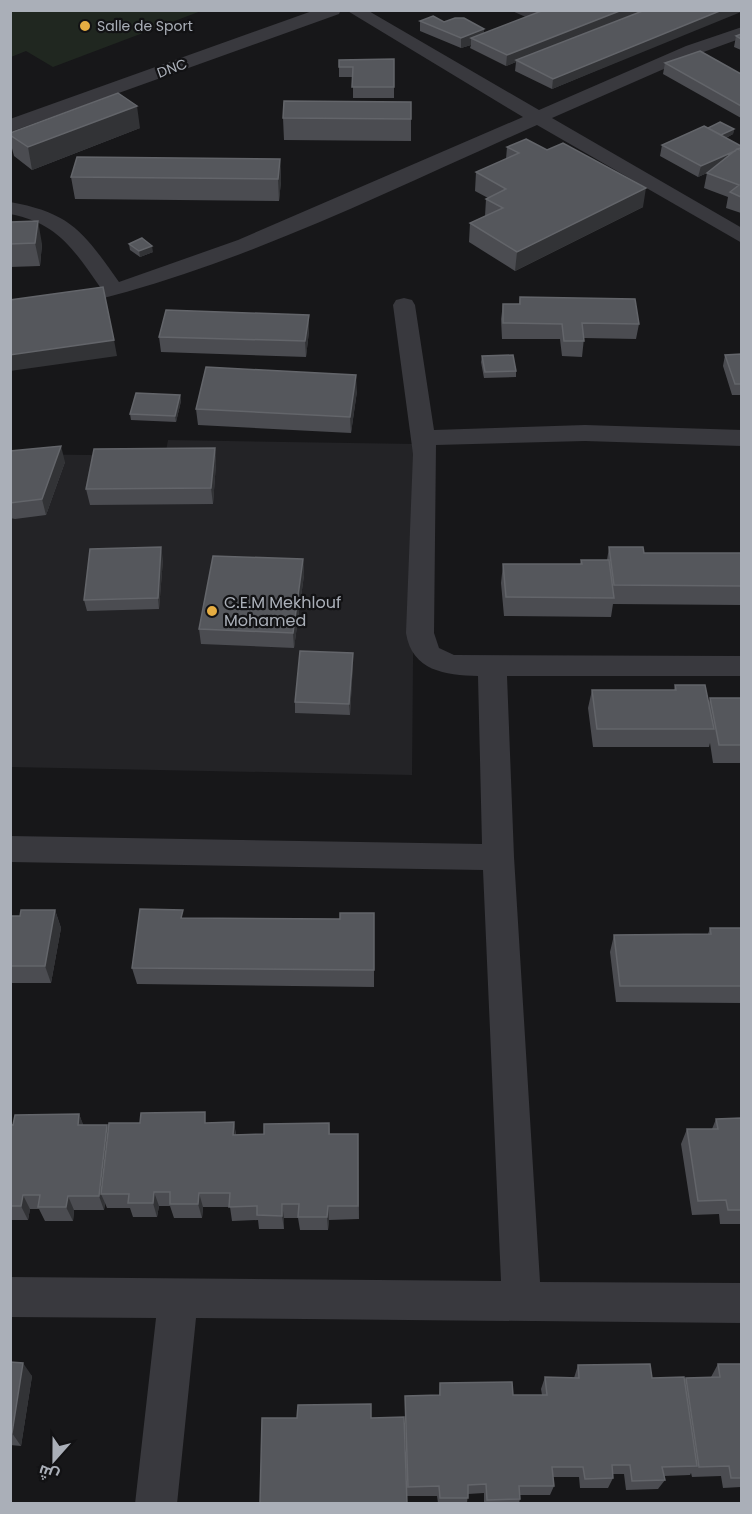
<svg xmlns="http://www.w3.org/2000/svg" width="752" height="1514" viewBox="0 0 752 1514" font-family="Poppins,Cairo,sans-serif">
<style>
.built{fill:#232326}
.green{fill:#202720}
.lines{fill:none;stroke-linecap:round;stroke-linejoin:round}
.minor{fill:#39393e;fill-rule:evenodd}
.wall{fill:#4b4c51}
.shaded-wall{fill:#323336}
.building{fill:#55575c;stroke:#63656a;stroke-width:1.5}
.poi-dot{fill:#e6ad42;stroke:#121214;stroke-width:2}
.labels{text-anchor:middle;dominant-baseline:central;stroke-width:4.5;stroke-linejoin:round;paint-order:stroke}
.far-poi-label{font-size:14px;fill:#aaafb8;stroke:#121214;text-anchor:start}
.far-street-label{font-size:14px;fill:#aaafb8;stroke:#121214}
.poi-label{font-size:16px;fill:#aaafb8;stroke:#121214;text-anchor:start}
</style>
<rect width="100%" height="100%" fill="#171719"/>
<path class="built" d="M168 440 415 444 412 775 11 767V454L165 456Z"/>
<path class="green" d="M11 10H201V11L53 67 26 51 11 57Z"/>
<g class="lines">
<path class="minor" d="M315 10H341L339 14 10 132V119Z
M346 10H367L539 110 686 46 742 27V38L698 54 552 118 742 228V243L537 125C366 201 197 288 10 318V304L100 287C74 250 58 223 10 214V202C72 213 84 233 119 282L238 240 523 117Z
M510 10H576L574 14 539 23Z
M404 298 412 300 415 305 434 430 585 425 742 430V446L585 441 436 445 434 633 439 648 454 655 742 656V676H507L514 857 540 1282 742 1283V1323L196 1318 177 1504H135L156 1318 10 1317V1277L501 1281 483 870 10 862V836L482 844 478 676C445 675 412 671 406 633L413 454 393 305 396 300Z"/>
</g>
<path class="wall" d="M741 10 552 89 515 71 516 62 506 66 470 48 471 45 461 48 420 31V21L444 22 484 29V33Z
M741 34V50L734 47 736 36Z
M394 59V98H353V77H339V60Z
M665 63 741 74V118L663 74Z
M283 118 411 119V141L284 140Z
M140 128 32 170 14 156 10 141V133Z
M708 128 734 129 733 134 726 138 741 146V213L726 208 728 197 704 188 707 173 698 177 660 156 662 145Z
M507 147 643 207 515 271 469 242 470 223 485 216 486 199 488 198 475 191 476 172 506 159Z
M280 159 281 181 279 201 75 199 71 177Z
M10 222 42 244 40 266 10 267Z
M129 244 153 252 140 257 130 250Z
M520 297 639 324 636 339 584 338 582 357 562 356 560 339H502L501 319 503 304H519Z
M309 315V331L306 357 161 352 159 337Z
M741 354V395H732L723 366 725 355Z
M482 356 516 371V377L484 378 481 362Z
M357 391 351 433 198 425 196 409Z
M180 395 181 401 176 422 131 420 130 414Z
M215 448 216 463 213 504 90 505 86 489Z
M10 451 65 462 46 515 15 519 10 518Z
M609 547 644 553H741V605L613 604 611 617 504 616 501 583 503 564H580L581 560H607Z
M163 559 159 609 87 611 84 600Z
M303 559 304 575 294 648 201 644 199 629Z
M353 653V664L350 715 295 713V702Z
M675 685 709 702 710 698H741V763H713L710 743 709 747H593L588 708 592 690H674Z
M55 910 61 928 51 983H10V916H20Z
M374 913V987L137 984 132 968 184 918 340 919Z
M710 928H741V1003L616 1002 610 952 614 935 708 934Z
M79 1114 83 1125 108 1129 208 1123 234 1122 236 1135 264 1134 329 1123 330 1134H358L359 1219 329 1220 328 1230H300L298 1218H284V1229H259L258 1220 232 1221 230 1207H203L202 1218H174L170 1206H159L157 1217H133L130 1208H107L105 1203 104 1210H74L73 1221H45L39 1209H30L28 1220H10V1125Z
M741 1118V1224H720L719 1214 692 1215 681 1144 687 1129H712L716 1119Z
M10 1362 32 1376 21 1446 10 1445Z
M718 1364H741V1487L723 1488 721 1476 692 1477 691 1473 690 1475 664 1476 665 1480 658 1489 626 1490 624 1474H613V1478L608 1488H580L579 1477H553L554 1486 550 1495H520V1499L519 1503H484V1493L468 1494 467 1503H438L437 1496H407L405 1407V1396L439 1395 440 1383 513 1395H542L541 1389 545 1377 574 1378 578 1365 652 1378 685 1379 686 1378 711 1377Z"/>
<path class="shaded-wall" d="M622 10H646L516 60V62L506 66 507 55Z
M722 10H741V12L552 89 553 79Z
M484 29V40L471 38V45L461 48V38Z
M137 106 140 128 32 170 28 147Z
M734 129 733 134 720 141 721 135Z
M741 148V158L698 177 701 166Z
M280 159 281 181 279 201 278 179Z
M646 188 643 207 515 271 517 252Z
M38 221 42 244 40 266 35 243Z
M152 246 153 252 140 257 139 251Z
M309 315V331L306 357 305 341Z
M114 340 117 356 10 371V355Z
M356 375 357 391 351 433 350 417Z
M180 395 181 401 176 422 175 416Z
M61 446 65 462 46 515 42 499Z
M215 448 216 463 213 504 211 488Z
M161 547 163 559 159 609 158 598Z
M303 559 304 575 294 648 293 633Z
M353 653V664L350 715 349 704Z
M55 910 61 928 51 983 45 966Z
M79 1114 85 1129 78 1125Z
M234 1122 236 1137 233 1135Z
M107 1125 112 1140 101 1194 105 1203 104 1210 99 1196Z
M154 1192 159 1206 157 1217 153 1203Z
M199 1193 203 1207 202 1218 198 1204Z
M23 1195 30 1209 28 1220 21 1206Z
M68 1196 74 1210 73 1221 66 1207Z
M282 1204 284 1218V1229L282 1216Z
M328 1206 329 1220 328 1230 327 1217Z
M23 1363 32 1376 21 1446 12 1433Z"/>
<path class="building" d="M544 10H622L507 55 471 38Z
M645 10H722L553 79 516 60Z
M433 16 444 22 455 18H464L484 29 461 38 420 21Z
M741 34V39L736 36Z
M700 51 741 74V106L665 63Z
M394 59V87H352L353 67H339V60Z
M118 93 137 106 28 147 10 135V133Z
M284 101 411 102V119L283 118Z
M720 122 734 129 721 135 708 128Z
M704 126 741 146V148L737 149 735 151 701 166 662 145Z
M526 139 547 150 563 143 646 188 517 252 470 223 503 208 486 199 506 189 476 172 519 153 507 147Z
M737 149 741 150V197L730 192 739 185 707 173Z
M77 157 280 159 278 179 71 177Z
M38 221 35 243 10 244V222Z
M142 238 152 246 139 251 129 244Z
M103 287 114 340 10 355V300Z
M520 297 635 299 639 324 582 323 584 341H564L562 324 503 323V304H520Z
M166 310 309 315 305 341 159 337Z
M741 354V384H735L725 355Z
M513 355 516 371 485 372 482 356Z
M206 367 356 375 350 417 196 409Z
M136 393 180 395 175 416 130 414Z
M61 446 42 499 10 503V451Z
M215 448 211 488 86 489 94 449Z
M161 547 158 598 84 600 90 549Z
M609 547H643L644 553H741V586L614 585Z
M213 556 303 559 293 633 199 629Z
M581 560H609L614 598 506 597 503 564H582Z
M300 651 353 653 349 704 295 702Z
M675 685H705L714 729H597L592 690H676Z
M710 698H741V745H719Z
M140 909 183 910 181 918 340 919V913H374V970L132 968Z
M21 910H55L45 966H10V916H20Z
M710 928H741V986H620L614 935 711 934Z
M205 1112V1123L234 1122 233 1135 264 1134V1124L329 1123V1134H358V1206H328L327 1217H298L299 1204H282V1216L257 1215V1206L229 1207 230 1193H199L198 1204H170V1192H154L153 1203H128L129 1194H101L109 1123H140L141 1113Z
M79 1114 78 1125H107L99 1196H68L66 1207H38L40 1195H23L21 1206H10V1125H13L15 1115Z
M741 1118V1210H728L726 1200 698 1201 687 1129H718L716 1119Z
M10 1362 23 1363 12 1433H10Z
M650 1364 652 1378 684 1377 697 1466 662 1467 665 1480 632 1481 630 1465H612L613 1478 585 1479 583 1467H552L554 1486H519L520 1499 487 1500 486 1484 468 1485V1498H440L439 1486 408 1487 405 1396 440 1395V1383L512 1382 513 1395H547L545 1377 579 1378 578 1365Z
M718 1364H741V1478H731L729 1466 699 1467 686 1378 720 1377Z
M371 1404V1418L404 1417 407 1503H260L262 1418H297L298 1405Z"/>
<g class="poi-dot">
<circle cx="85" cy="26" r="6"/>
<circle cx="212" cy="611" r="6"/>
</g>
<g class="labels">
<g class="far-poi-label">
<text x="97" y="26">Salle de Sport</text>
</g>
<g class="far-street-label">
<text transform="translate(172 68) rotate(-20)">DNC</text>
</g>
<g class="poi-label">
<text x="224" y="602">C.E.M Mekhlouf<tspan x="224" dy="18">Mohamed</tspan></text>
</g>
</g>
<rect width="752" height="1514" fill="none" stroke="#aaafb8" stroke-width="24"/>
<g transform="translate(54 1460) rotate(201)" stroke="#121214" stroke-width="4.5" paint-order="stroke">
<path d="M0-4.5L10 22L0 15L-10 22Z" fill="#aaafb8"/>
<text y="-9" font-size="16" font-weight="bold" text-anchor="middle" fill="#aaafb8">ش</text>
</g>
</svg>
